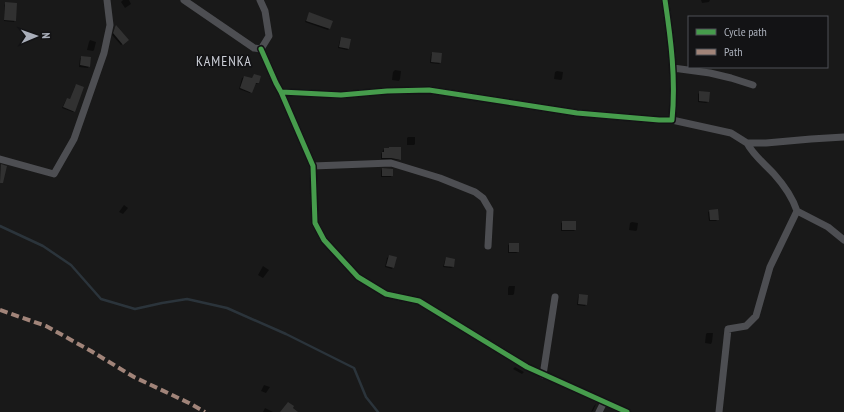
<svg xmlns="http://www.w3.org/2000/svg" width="844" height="412" viewBox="0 0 844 412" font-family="'PT Sans Narrow',sans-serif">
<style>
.shadow{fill:#0007}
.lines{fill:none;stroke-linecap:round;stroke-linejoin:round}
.stream{stroke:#2b343b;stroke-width:2.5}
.building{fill:#313131}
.minor{stroke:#4d4e52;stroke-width:7}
.quiet{stroke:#a18479;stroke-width:4;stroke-dasharray:8 4;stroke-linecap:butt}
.cycleway-casing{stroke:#131315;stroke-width:8}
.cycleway{stroke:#469c4c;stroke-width:5}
.labels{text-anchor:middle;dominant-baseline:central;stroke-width:3.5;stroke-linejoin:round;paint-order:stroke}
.quarter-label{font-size:14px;letter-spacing:1px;fill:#cbced6;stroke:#131315}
</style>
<rect width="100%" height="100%" fill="#191919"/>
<path class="shadow" d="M123 0H129L131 4 125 8 121 2Z
M701 0H710L709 2 702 3Z
M6 3 15 20 14 22 4 21V5Z
M309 14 331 22 329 29 328 30 305 22Z
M116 27 127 40 121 45 112 35 114 29Z
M341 38 349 49 347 50 338 48 340 40Z
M90 40 96 42 94 50 93 51 87 50 89 42Z
M433 53 440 63 439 64 430 63 431 54Z
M82 57 89 66 88 68 79 67 80 58Z
M395 70 401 71 400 79 399 81 392 80 393 72Z
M557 71 563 72 562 79 561 80 554 79 555 72Z
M254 75 258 83 256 84H254L250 93 239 89 242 78 244 77 252 79Z
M76 85 74 111 73 112 62 108 66 100 67 99 70 100 75 86Z
M700 92 708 102 706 103 698 102V94Z
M408 137H415V144L414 145H407V138Z
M384 149 400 159 399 160 389 159H381V154Z
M382 169 392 170V175L391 177H381V171Z
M124 205 128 208 123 214 119 212Z
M710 211 718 219 716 221H709L708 212Z
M563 222 575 230 574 231H561V223Z
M632 222 638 223 637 230 636 231 629 230 630 223Z
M510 244 518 252 516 253H508V245Z
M389 256 393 267 392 269 385 267 387 258Z
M446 258 453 267 451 268 443 267 445 260Z
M263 266 269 270 263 278 258 275Z
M509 286H515L514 294 513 295H508V288Z
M579 295 586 304 585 306 577 305 578 297Z
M707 333H713L712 342 711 344 705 343 706 334Z
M515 367 524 372 522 374 513 369Z
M264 385 270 387 266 393 261 391Z
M596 404 593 411 591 412 594 406Z
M265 408 273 412H263Z"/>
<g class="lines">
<path class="stream" d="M0 226 43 246 71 265 101 299 135 309 162 303 187 299 227 308 286 334 354 368 366 397 378 412"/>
</g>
<path class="building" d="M5 2 17 3 16 21 4 20Z
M309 12 333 21 330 29 306 21Z
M116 25 129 40 123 45 113 33 115 27Z
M341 37 351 39 349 49 339 47Z
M432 52 442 53 441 63 431 62Z
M81 56 91 57 90 67 80 65Z
M254 74 261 76 259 83H256L252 93 240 88 244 76 252 78Z
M76 84 84 87 75 112 63 107 67 98 70 99Z
M699 91 710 92 709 102 699 101Z
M389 147H401V160L391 158H382V152H384V148H389Z
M1 164 7 166 3 183H0Z
M382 168 393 169V176H382Z
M718 209 719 220H710L709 210Z
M562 221H576V230H562Z
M509 243H519V252H509Z
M389 255 397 257 394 268 386 266Z
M446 257 455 259 454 267 444 266Z
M579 294 588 295 587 305 578 304Z
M288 402 294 406 293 408 298 412H280Z"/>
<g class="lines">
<path class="minor" d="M184 0 254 48 261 49 269 36 265 11 260 0
M261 49 276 83 281 92 341 95 387 91 429 90 577 113 659 120H672C676 80 671 40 665 0
M673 68 710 73 731 78 753 85
M281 92 313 166 315 223 324 240 358 277 386 294 419 301 527 367 627 412
M672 120 731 133 747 143H766L811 139 844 137
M747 143C753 155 765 164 774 174 783 184 793 199 797 211L828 227 844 240
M0 159 54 174 74 139 104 53 110 25 107 0
M313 166 391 163 440 178 475 192 483 198 490 210 488 246
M543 375 555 297
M599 412 604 402
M719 412 728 329 746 326 756 316 770 267 797 211"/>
<path class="quiet" d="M0 310 46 326 91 351 134 377 189 403 205 412"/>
<g class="cycleway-casing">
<path id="cycleway" d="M261 49 276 83 281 92 341 95 387 91 429 90 577 113 659 120H672C676 80 671 40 665 0
M281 92 313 166 315 223 324 240 358 277 386 294 419 301 527 367 627 412"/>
</g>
<use href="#cycleway" class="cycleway"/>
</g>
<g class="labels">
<g class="quarter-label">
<text x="224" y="61">KAMENKA</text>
</g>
</g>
<rect x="688" y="16" width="140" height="52" fill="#131315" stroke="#4f5157"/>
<rect x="696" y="29" width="20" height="6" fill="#469c4c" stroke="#4f5157"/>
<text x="724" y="36" font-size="12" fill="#aaafba">Cycle path</text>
<rect x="696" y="49" width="20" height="6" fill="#a18479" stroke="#4f5157"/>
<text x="724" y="56" font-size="12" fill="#aaafba">Path</text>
<g transform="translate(36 36) rotate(88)" stroke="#131315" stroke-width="3" paint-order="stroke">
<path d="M0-3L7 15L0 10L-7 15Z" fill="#aaafba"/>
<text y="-6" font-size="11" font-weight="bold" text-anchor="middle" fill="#aaafba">N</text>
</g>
</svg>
